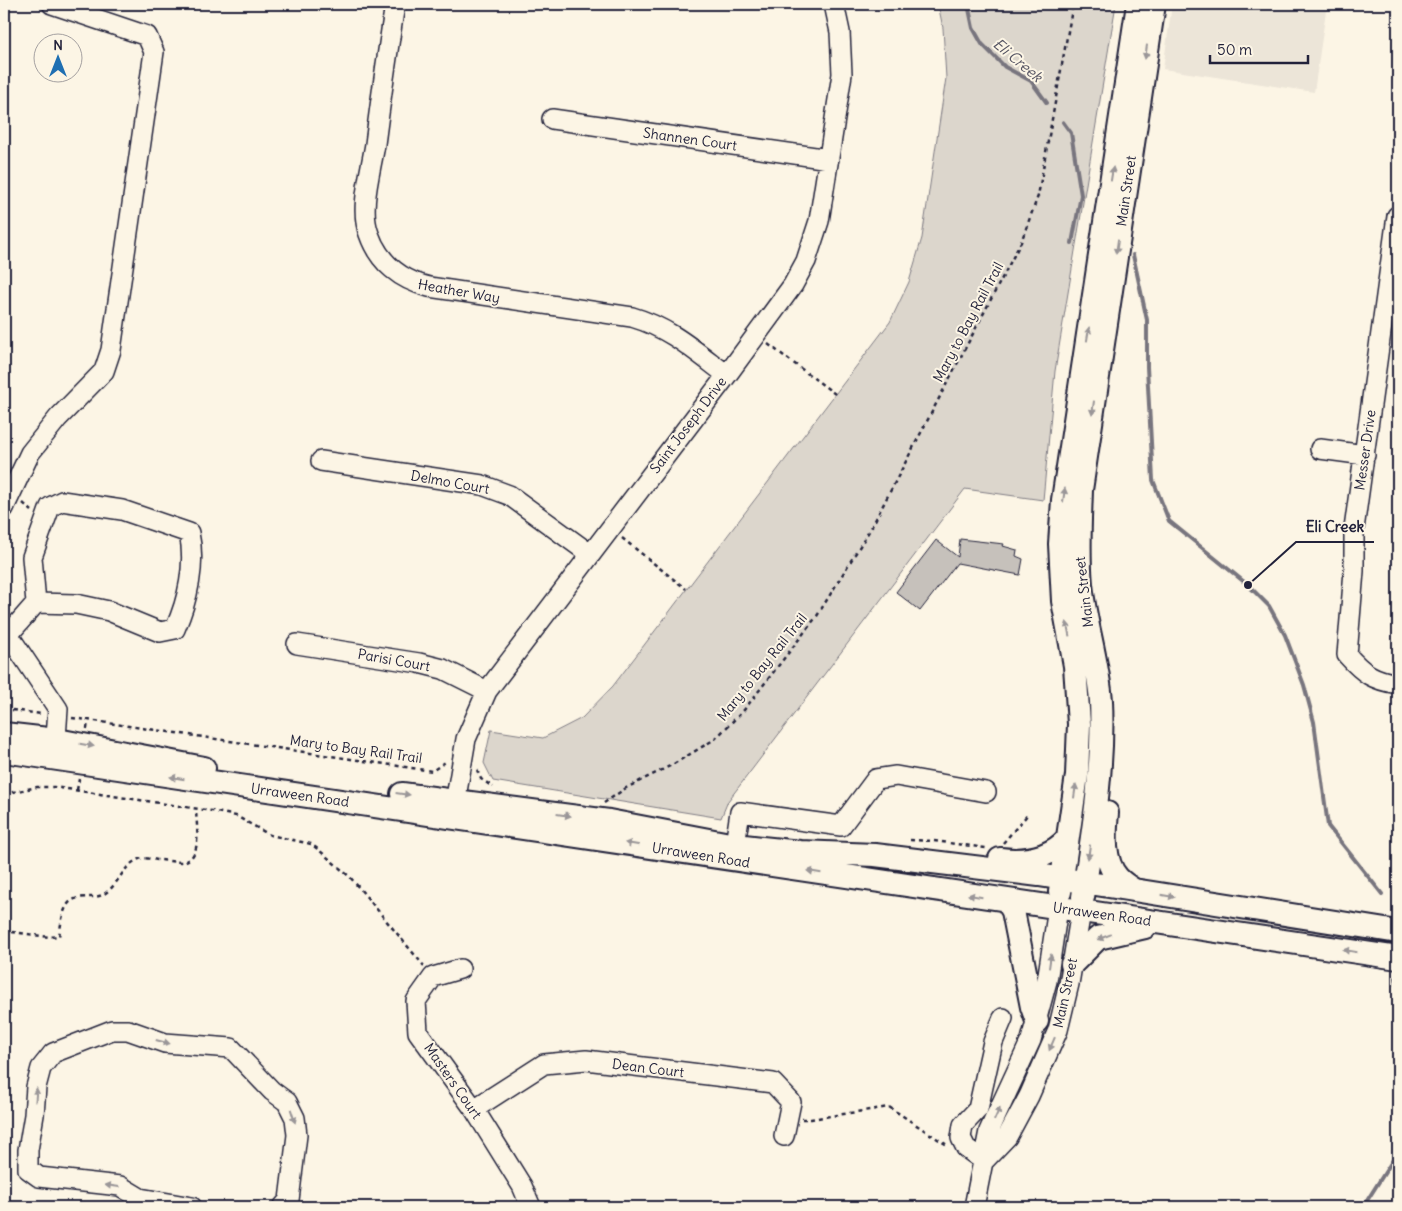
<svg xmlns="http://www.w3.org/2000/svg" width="1402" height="1211" viewBox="0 0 1402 1211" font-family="Delius,sans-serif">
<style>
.built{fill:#ece5d8}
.green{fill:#dcd6cc;stroke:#7f7c84}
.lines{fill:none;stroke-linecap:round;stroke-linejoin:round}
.stream{stroke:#78757e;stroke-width:4}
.building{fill:#c6c1bb;stroke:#22223b}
.minor-casing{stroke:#22223b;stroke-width:22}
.major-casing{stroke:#22223b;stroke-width:26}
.path{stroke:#22223b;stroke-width:2.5;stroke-dasharray:4 4;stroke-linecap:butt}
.minor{stroke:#fcf5e5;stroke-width:19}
.major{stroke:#fcf5e5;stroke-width:22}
.oneway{fill:#9a9698}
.labels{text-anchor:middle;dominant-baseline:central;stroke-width:4;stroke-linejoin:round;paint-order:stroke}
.street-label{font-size:14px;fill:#22223b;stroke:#fcf5e5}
.water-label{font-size:15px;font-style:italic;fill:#545362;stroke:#fcf5e5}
.leader{fill:none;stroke:#22223b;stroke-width:2}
.callout-dot{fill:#22223b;stroke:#fcf5e5;stroke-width:2}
.callout-label{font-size:15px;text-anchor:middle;font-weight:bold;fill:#22223b;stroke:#fcf5e5;stroke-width:4;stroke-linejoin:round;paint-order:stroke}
</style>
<rect width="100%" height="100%" fill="#fcf5e5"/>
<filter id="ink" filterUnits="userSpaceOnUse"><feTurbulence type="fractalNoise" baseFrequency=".02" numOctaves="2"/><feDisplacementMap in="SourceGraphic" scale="10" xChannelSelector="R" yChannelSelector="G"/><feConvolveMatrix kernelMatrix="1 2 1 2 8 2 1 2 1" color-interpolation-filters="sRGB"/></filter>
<g filter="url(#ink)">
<path class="built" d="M1172 4H1327L1314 92 1163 69Z"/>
<path class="green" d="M938 4H1116L1055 371 1043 500 965 489 728 801 721 818 493 781 484 763 491 730 543 738 582 718 613 686 890 322 909 282 922 238 946 78 943 28Z"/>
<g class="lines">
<path class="stream" d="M968 4 973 28 982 44 1005 67 1031 81 1047 103
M1063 122 1071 133 1081 195 1072 243
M1133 255 1147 320V367L1153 480 1169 521 1248 585 1269 606 1285 635 1304 685 1314 722 1328 826 1382 894
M1396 978 1398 990
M1363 1207 1394 1158 1398 1144"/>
</g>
<path class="building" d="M960 539 1004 544 1003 546 1017 550 1016 556 1023 559 1020 575 957 563 920 611 896 592 936 540 958 557Z"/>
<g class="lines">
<g class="minor-casing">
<path id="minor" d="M395 4C388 50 381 97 375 144 371 171 359 208 369 234 379 263 401 280 429 287L632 317C670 328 695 351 727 375
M552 119 829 159
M1397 216 1354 529V571L1347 655C1364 674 1373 680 1398 684
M1320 449 1365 455
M321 461 482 485 509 495 590 554
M4 508 30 453 58 418 104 371 111 350 154 52 147 36 52 4
M4 628 58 709 55 752
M8 635 36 603 32 557 50 507 62 501 122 510 189 533C196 564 188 600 175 629L160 632 109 611 76 604 36 603
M297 644 419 663 443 669 487 691
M453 815 466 739 487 691 727 375 793 285 806 261 819 221 842 74 840 32 834 4
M735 845 740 812 841 826 876 779 896 776 986 792
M460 969 433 977 416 1001 418 1032 474 1109 522 1186 531 1207
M474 1109 544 1064 586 1060 773 1083 791 1102 784 1136
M984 1161 1007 1137 1029 1096 1058 1030 1069 984 1081 911
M984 1161 966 1148 961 1138 963 1125 978 1109 993 1042 1003 1018
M192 1207 140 1198 120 1186 39 1177 28 1169V1150L34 1115 36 1087 41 1068 53 1053 112 1030H128L165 1043 231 1048 272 1091 287 1102 295 1118 297 1135 289 1200 283 1207
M974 1207 989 1131 1031 1040 1047 981 1058 908"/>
</g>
<g class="major-casing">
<path id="major" d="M4 734 57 740 204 768
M4 751 1398 958
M402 794 609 821 735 845 800 852 875 855 1039 875 1398 932
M1107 813C1105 833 1103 862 1118 878 1123 883 1129 887 1134 890
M1000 859C1025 862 1050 858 1067 839
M1060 892 1077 775 1079 724 1075 666 1063 601 1060 544 1063 500 1138 4
M1083 897C1093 832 1104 766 1101 701 1098 661 1085 623 1081 584 1078 553 1080 521 1081 490L1154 4
M1007 901 1013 911 1032 1007 1037 1021
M1072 964 1098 938 1145 927"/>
</g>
<path class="path" d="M768 344 835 394
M23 503 32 511
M622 538 686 589
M4 709 42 714
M72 718 88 720
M87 729 88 720 432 771 447 761
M477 770 481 779 493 787
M77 790 79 779
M4 794 37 787H54L212 811 236 816 270 835 311 844 319 850 350 877 424 966
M604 803 626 788 672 765 715 739 744 710 817 616 871 528 1021 242 1038 196 1073 4
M910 840 934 841 986 848
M1003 843 1029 813
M4 931 50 937 59 936C61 926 62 908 71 901 81 894 94 900 104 894 119 885 122 866 139 859 144 857 152 859 158 860 165 860 173 862 181 862 204 860 196 824 196 809
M802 1119H811L889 1107 947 1145"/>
<use href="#minor" class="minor"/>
<use href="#major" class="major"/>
</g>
<defs><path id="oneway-solid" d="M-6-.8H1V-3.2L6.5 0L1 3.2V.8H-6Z" transform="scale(1.25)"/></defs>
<g class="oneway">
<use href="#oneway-solid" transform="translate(1146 52) rotate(98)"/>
<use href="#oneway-solid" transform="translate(1112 174) rotate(-81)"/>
<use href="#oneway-solid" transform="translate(1117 247) rotate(98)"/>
<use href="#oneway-solid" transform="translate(1088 334) rotate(-81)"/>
<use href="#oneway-solid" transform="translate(1093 408) rotate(98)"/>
<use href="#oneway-solid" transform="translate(1064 495) rotate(-82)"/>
<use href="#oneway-solid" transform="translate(1068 629) rotate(-101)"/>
<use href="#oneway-solid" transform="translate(87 745) rotate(10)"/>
<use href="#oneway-solid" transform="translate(177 778) rotate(-171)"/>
<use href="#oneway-solid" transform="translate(1075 791) rotate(-82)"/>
<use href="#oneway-solid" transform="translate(403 794) rotate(7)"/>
<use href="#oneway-solid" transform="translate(564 815) rotate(8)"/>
<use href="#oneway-solid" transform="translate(632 844) rotate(-171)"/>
<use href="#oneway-solid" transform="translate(1089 852) rotate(98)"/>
<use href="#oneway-solid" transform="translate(814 872) rotate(-171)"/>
<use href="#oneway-solid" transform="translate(975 896) rotate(-171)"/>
<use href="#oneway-solid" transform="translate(1168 896) rotate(9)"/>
<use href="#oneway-solid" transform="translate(1104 937) rotate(159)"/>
<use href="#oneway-solid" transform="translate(1350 951) rotate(-171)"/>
<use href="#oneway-solid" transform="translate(1050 961) rotate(-82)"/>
<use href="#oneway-solid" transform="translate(163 1042) rotate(15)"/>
<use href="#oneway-solid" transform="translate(1052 1044) rotate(113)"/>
<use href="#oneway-solid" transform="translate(36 1095) rotate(-85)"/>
<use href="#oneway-solid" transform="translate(997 1114) rotate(-66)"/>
<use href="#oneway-solid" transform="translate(293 1116) rotate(72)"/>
<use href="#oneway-solid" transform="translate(112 1186) rotate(-173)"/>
</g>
</g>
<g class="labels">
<g class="street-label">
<text transform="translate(690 139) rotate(8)">Shannen Court</text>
<text transform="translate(1126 191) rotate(-82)">Main Street</text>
<text transform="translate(459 291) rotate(10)">Heather Way</text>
<text transform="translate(968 322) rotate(-62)">Mary to Bay Rail Trail</text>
<text transform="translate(688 425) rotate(-53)">Saint Joseph Drive</text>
<text transform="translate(1365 450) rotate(-82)">Messer Drive</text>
<text transform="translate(450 482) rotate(10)">Delmo Court</text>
<text transform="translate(1084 592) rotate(-97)">Main Street</text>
<text transform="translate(394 660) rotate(10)">Parisi Court</text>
<text transform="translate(762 667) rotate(-51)">Mary to Bay Rail Trail</text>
<text transform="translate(356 749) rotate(8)">Mary to Bay Rail Trail</text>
<text transform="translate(300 795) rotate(8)">Urraween Road</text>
<text transform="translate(701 855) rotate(9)">Urraween Road</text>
<text transform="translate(1102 914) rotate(8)">Urraween Road</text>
<text transform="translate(1065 993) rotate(-78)">Main Street</text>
<text transform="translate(648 1068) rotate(7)">Dean Court</text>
<text transform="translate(453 1081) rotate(55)">Masters Court</text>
</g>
<g class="water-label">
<text transform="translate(1018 60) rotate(40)">Eli Creek</text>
</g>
</g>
<path class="leader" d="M1248 585L1296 542H1374"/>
<circle class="callout-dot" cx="1248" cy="585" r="5"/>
<g class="callout-label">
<text x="1335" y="532">Eli Creek</text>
</g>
<rect width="1402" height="1211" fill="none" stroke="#fcf5e5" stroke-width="20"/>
<rect x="10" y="10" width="1382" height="1191" fill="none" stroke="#22223b" stroke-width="2" filter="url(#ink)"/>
<g transform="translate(58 58)"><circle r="24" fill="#fcf5e5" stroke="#a5a1a1"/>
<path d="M0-4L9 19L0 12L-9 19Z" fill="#1f6fb2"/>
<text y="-8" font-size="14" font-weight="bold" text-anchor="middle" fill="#22223b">N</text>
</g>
<path d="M1210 55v8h98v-8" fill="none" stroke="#22223b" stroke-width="2.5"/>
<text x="1217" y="55" font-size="15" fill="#22223b" stroke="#fcf5e5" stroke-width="4" paint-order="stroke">50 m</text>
</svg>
